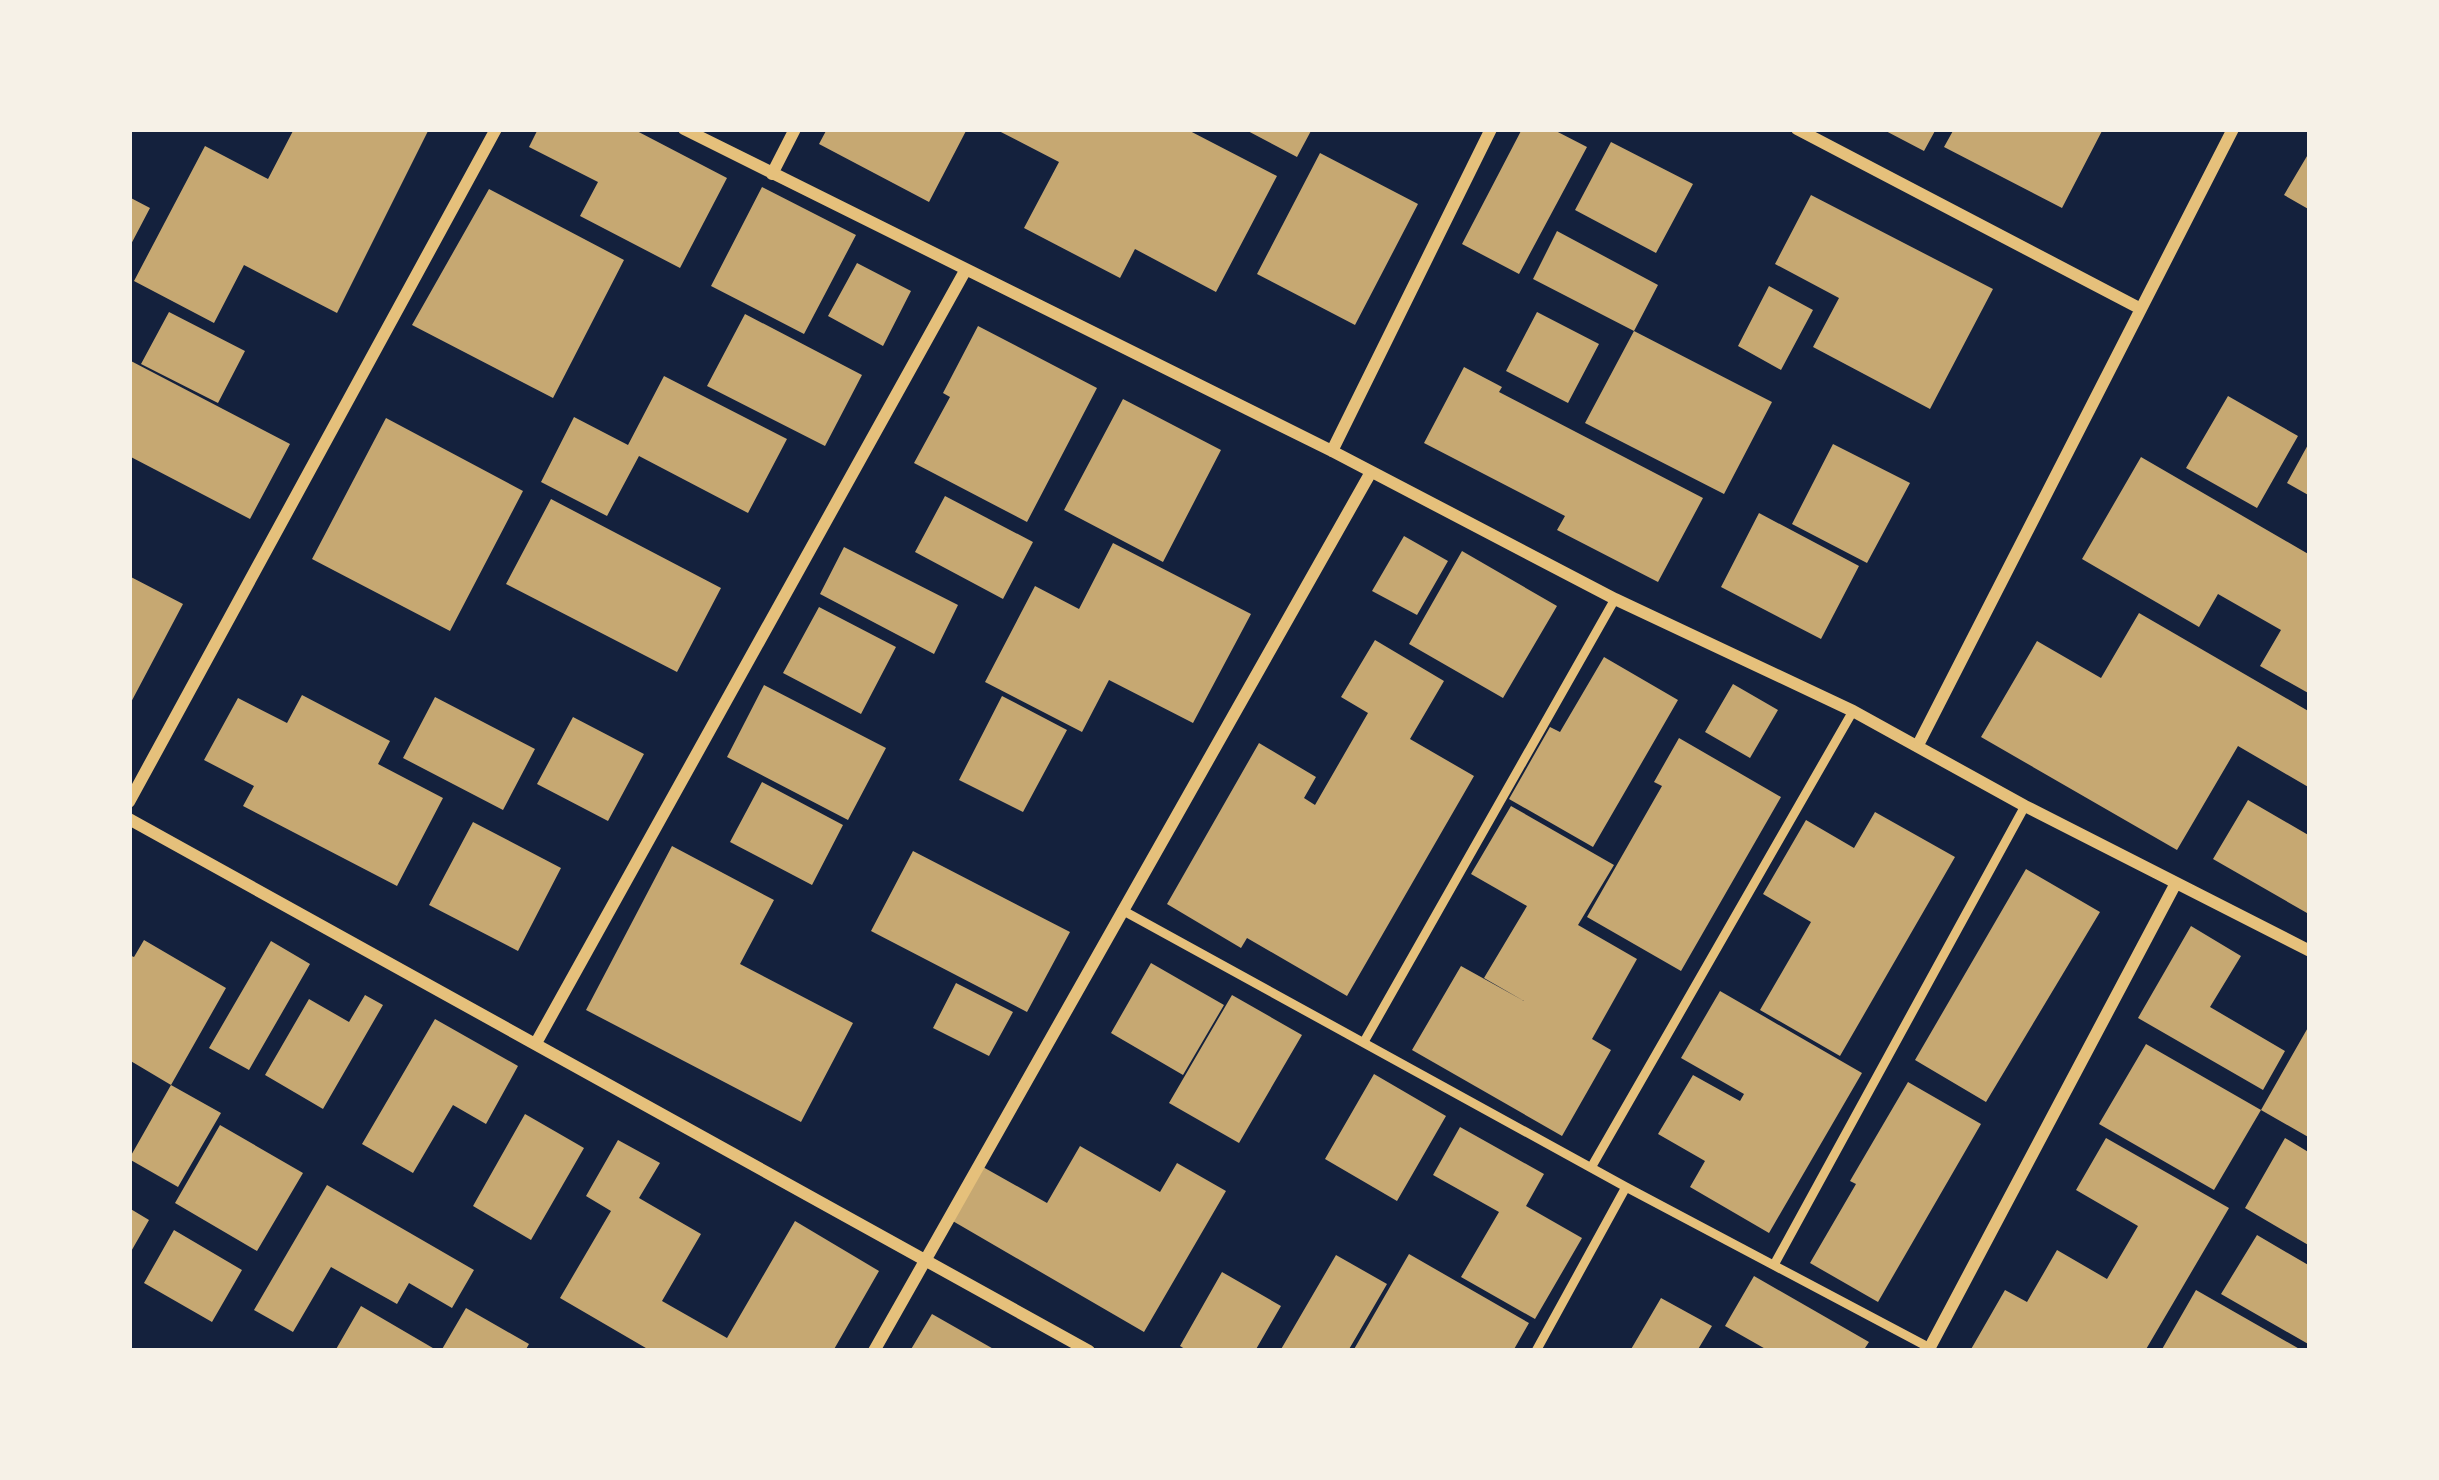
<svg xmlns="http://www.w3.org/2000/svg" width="2439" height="1480" viewBox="0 0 2439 1480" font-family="'Nunito Sans',sans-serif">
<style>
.building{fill:#c6a872}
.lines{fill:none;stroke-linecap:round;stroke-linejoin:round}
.service{stroke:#e5c07b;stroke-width:9}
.minor{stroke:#e5c07b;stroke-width:12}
</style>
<rect width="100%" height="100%" fill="#14213d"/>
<path class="building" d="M294 129H429L337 313 244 265 214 323 134 281 205 146 268 179Z
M538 129H633L727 178 680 268 580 216 598 182 529 147Z
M827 129H967L929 202 819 144Z
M995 129H1186L1277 176 1216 292 1135 249 1120 278 1024 228 1059 162Z
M1244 129H1312L1297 157Z
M1522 129H1552L1587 147 1519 274 1462 244Z
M1882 129H1936L1924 151Z
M1954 129H2103L2062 208 1944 147Z
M1611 142 1693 184 1656 253 1575 210Z
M2310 151V210L2284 195Z
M1320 153 1418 204 1355 325 1257 274Z
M762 187 856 235 804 334 711 286Z
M489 189 624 260 553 398 412 325Z
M1811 195 1993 289 1930 409 1813 347 1839 298 1775 264Z
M129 197 150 208 129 248Z
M1557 231 1658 285 1634 331 1772 402 1724 494 1585 423 1634 331 1533 279Z
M857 263 911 291 883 346 828 316Z
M1769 286 1813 310 1781 370 1738 346Z
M169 312 245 351 218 403 141 364Z
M1537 312 1599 344 1568 403 1506 371Z
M745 314 862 375 825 446 707 386Z
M978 326 1097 388 1027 522 914 463 950 397 943 393Z
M129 360 290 444 250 519 129 456Z
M1464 367 1502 387 1499 392 1703 498 1658 582 1557 530 1565 516 1424 443Z
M664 376 787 439 748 513 639 456 607 516 541 482 574 417 628 445Z
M2228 396 2298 436 2257 508 2186 468Z
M1123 399 1221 450 1163 562 1064 510Z
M386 418 523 491 450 631 312 559Z
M2310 441V496L2287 483Z
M1833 444 1910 483 1867 563 1792 524Z
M2141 457 2310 555V694L2260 666 2281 630 2218 594 2199 627 2082 559Z
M945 496 1033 542 1003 599 915 552Z
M551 499 721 588 677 672 506 584Z
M1759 513 1859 566 1821 639 1721 587Z
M1404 536 1448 561 1417 615 1372 591Z
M1113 543 1251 614 1193 723 1109 680 1082 732 985 682 1035 586 1079 609Z
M844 547 958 605 934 654 820 594Z
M1462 551 1557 606 1503 698 1409 644Z
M129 576 183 604 129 706Z
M819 607 896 647 861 714 783 673Z
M2139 613 2310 712V788L2238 746 2177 850 1981 737 2037 641 2101 678Z
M1375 640 1444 681 1410 739 1474 776 1347 996 1247 938 1241 948 1167 904 1259 743 1316 777 1304 798 1315 805 1368 713 1341 697Z
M1604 657 1678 700 1593 847 1509 799 1550 727 1560 732Z
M1733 684 1778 710 1750 758 1705 732Z
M764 685 886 748 848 820 727 757Z
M302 695 390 741 378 764 443 798 397 886 243 806 254 786 204 760 238 698 287 723Z
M1002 696 1067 730 1023 812 959 780Z
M435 697 535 749 503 810 403 758Z
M573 717 644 754 608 821 537 784Z
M1679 738 1781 797 1681 971 1587 917 1662 786 1654 782Z
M762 782 843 825 812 885 730 842Z
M2248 800 2310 836 2307 913 2213 859Z
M1511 806 1614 865 1578 925 1637 959 1592 1039 1611 1050 1562 1136 1412 1050 1461 966 1524 1001 1484 978 1527 906 1471 874Z
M1875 812 1955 857 1840 1056 1760 1010 1811 922 1763 894 1806 820 1854 848Z
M473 822 561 868 518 951 429 905Z
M672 846 774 900 740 964 853 1023 801 1122 586 1010Z
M913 851 1070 932 1027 1012 871 931Z
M2026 869 2100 912 1986 1102 1915 1060Z
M2191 926 2241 956 2210 1007 2285 1051 2263 1090 2138 1018Z
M144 940 226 988 171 1085 129 1060V955L134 957Z
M271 941 310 964 249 1070 209 1048Z
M1151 963 1224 1005 1183 1075 1111 1033Z
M956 983 1013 1012 989 1056 933 1028Z
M1720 991 1862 1073 1769 1233 1690 1187 1705 1161 1658 1134 1693 1075 1740 1101 1744 1094 1681 1058Z
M365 995 383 1005 323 1109 265 1075 309 999 349 1022Z
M1232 995 1302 1035 1239 1143 1169 1103Z
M435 1019 518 1066 486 1124 453 1105 413 1173 362 1144Z
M2310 1024V1138L2261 1110Z
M2146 1044 2261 1110 2214 1190 2099 1124Z
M1374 1074 1446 1116 1397 1201 1325 1159Z
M1908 1082 1981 1124 1878 1302 1810 1263 1856 1184 1850 1181Z
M171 1085 221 1113 178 1187 129 1159Z
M525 1114 584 1148 531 1240 473 1206Z
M220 1125 303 1173 257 1251 175 1203Z
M1460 1127 1544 1174 1526 1206 1582 1238 1535 1319 1461 1277 1499 1212 1433 1175Z
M2106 1138 2229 1208 2145 1351H1970L2005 1290 2027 1302 2057 1250 2107 1279 2138 1226 2076 1190Z
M2285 1138 2310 1153V1246L2245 1208Z
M618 1140 660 1163 639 1198 701 1234 662 1301 727 1338 795 1221 879 1271 833 1351H651L560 1298 611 1211 586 1196Z
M1080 1146 1160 1192 1177 1163 1226 1191 1144 1332 951 1220 983 1167 1047 1203Z
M327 1185 474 1270 452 1308 409 1283 397 1304 331 1267 293 1332 254 1310Z
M129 1208 149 1220 129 1255Z
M174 1230 242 1270 212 1322 144 1283Z
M2257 1235 2310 1266V1345L2221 1294Z
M1409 1254 1529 1323 1513 1351H1353Z
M1336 1255 1387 1284 1348 1351H1280Z
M1222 1272 1281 1306 1255 1351H1188L1180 1346Z
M1754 1276 1869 1342 1863 1351H1769L1725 1326Z
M2196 1290 2303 1351H2161Z
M1661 1298 1712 1326 1697 1351H1630Z
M361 1306 438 1351H335Z
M466 1308 529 1344 525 1351H441Z
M932 1314 997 1351H910Z"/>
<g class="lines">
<path class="service" d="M1122 910 1626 1187 1930 1348
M1365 1040 1615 599
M1592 1166 1853 711
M1775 1263 2025 806
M1536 1351 1626 1187"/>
<path class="minor" d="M684 129 1332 451 1615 599 1853 711 2025 806 2310 951
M1797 129 2141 309
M772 174 795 129
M1332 451 1491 129
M1918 745 2233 129
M129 802 496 129
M129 819 1089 1351
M536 1043 965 271
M874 1351 1371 472
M1928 1351 2176 883"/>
</g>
<rect width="2439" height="1480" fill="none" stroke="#f6f1e7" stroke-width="264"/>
</svg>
